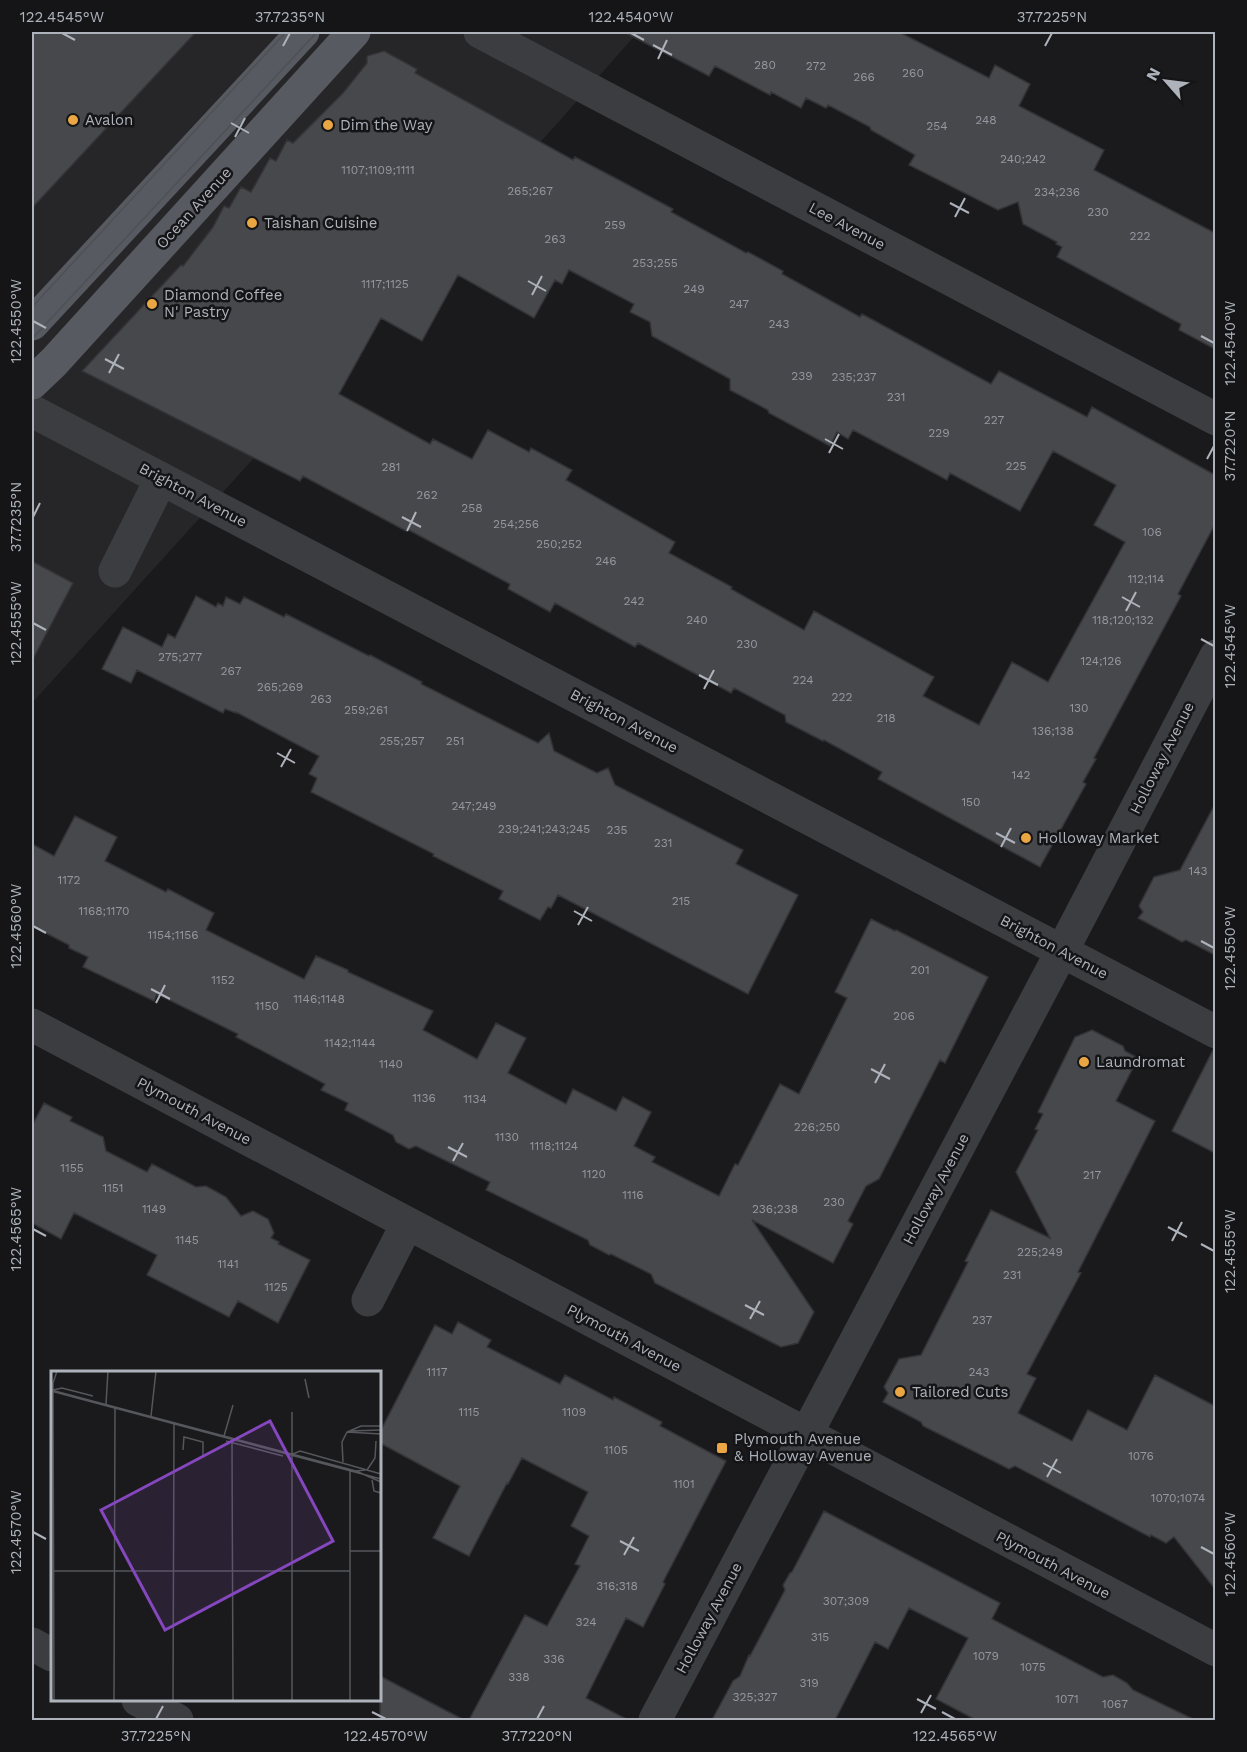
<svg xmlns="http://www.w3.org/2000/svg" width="1247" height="1752" viewBox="0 0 1247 1752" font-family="'Work Sans',sans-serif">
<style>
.built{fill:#262629}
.building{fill:#47484c;stroke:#343438;stroke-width:1.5;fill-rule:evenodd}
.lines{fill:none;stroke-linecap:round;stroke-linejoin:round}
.minor{stroke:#3b3d41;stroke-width:33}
.major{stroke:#575a60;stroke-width:33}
.tram{stroke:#4e5156;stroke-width:1.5}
.ticks{fill:none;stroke:#adb2bb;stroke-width:2}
.poi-dot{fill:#eba644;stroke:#151517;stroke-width:2}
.labels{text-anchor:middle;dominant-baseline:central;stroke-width:5;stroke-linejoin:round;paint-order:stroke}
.number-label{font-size:12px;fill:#94989f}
.poi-label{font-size:15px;fill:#adb2bb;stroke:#151517;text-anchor:start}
.street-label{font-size:15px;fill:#adb2bb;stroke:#151517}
.inset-road{fill:none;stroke:#55575c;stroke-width:1.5}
.view{fill:#8547be;fill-opacity:0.15;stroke:#8547be;stroke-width:3}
.inset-edge{fill:none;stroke:#adb2bb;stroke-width:3}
.neatline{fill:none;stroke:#adb2bb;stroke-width:2}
.ticks-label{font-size:15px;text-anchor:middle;fill:#adb2bb}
</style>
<rect width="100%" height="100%" fill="#1a1a1c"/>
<path class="built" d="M32 32H638L554 127 32 703Z"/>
<path class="building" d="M32 32H196L32 208Z
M624 32H899L989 78 995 65 1030 84 1019 106 1104 150 1094 170 1215 233V349L1179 330 1181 324 1057 257 1062 247 1056 244 1057 242 1023 224 1018 202 998 210 909 165 915 155 871 130 870 127 828 105 826 108 806 98 801 108 771 92 770 95 715 66 709 76Z
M384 51 417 69 415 73 573 160 575 157 619 180 673 209 671 212 746 253 748 252 783 271 782 274 860 317 862 314 991 384 999 371 1087 417 1092 407 1215 475V524L1178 594 1181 596 1094 758 1096 759 1083 782 1086 784 1040 867 878 779 882 772 824 740 823 741 786 722 785 715 734 688 731 693 638 643 635 647 555 603 550 612 508 589 510 584 407 529 406 531 303 476 300 481 82 371 181 265 183 266 213 227 224 206 229 208 241 187 251 192 270 158 276 161 287 140 293 143 343 93 367 63V56ZM569 270 634 304 630 312 650 322 652 336 730 379V390L768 410 769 413 830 446 837 432 848 439 853 430 947 480 950 473 1020 511 1053 451 1116 485 1094 525 1125 542 1048 682 1012 662 979 725 923 696 934 677 814 611 804 630 731 589 732 587 669 553 675 542 566 480 572 470 531 448 529 452 488 430 472 459 433 439 430 444 339 394 381 318 422 341 458 275 534 318 555 280 562 284Z
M32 561 73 583 32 661Z
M196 596 216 607 218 603 223 606 226 597 240 604 244 597 284 617 286 614 369 656 370 655 422 682 421 684 538 743 549 733 554 751 597 773 608 768 615 785 743 850 736 864 798 895 748 994 558 895 551 908 548 907 540 920 499 899 503 891 433 856 434 854 311 792 317 778 309 774 319 756 236 712V713L225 709 223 713 137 670 131 683 102 669 123 627 162 647 168 634 175 638Z
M1215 804V955L1186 940 1182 942 1138 918 1143 912 1139 906 1154 877 1180 870Z
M75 816 117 837 105 861 166 892 168 889 214 913 206 930 304 979 316 956 348 970V972L433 1011 423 1030 477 1059 496 1023 526 1038 508 1073 566 1104 573 1089 616 1111 623 1097 651 1112 634 1146 655 1157 652 1162 719 1196 735 1164 738 1165 780 1084 799 1094 847 998 835 992 871 919 895 931 896 930 988 977 945 1063 940 1060 879 1179 866 1186 848 1221 853 1224 833 1263 752 1220 814 1312 798 1343 781 1347 655 1283 651 1274 611 1254 609 1255 590 1245 588 1240 486 1190 490 1182 424 1150 416 1146 409 1149 396 1142 393 1135 345 1110 348 1103 321 1090 325 1084 236 1037 238 1034 157 994 154 1001 83 967 88 957 69 948V945L32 926V844L54 856Z
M1092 1030 1123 1046 1125 1051 1138 1058 1116 1101 1155 1121 1078 1272 1081 1273 1027 1374 1036 1378 1018 1413 1072 1441 1088 1410 1127 1430 1155 1375 1215 1406V1589L1174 1537 1166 1543 1151 1535 1150 1537 1015 1466 1009 1469 923 1426 921 1422 883 1402 888 1393 884 1387 899 1359 921 1355 968 1262 965 1261 991 1210 1050 1238 1016 1172 1038 1130 1035 1129 1043 1114 1038 1112 1075 1037Z
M1213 1050 1215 1051V1153L1172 1131Z
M44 1103 72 1117 70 1121 103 1137 106 1151 147 1172 152 1164 196 1187 206 1186 226 1197 241 1216 253 1211 268 1219 274 1233 271 1238 279 1242 278 1244 310 1260 278 1323 238 1301 229 1317 147 1275 157 1255 74 1213 61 1239 32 1223V1126Z
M458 1322 491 1340 487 1347 560 1384 565 1375 613 1400 614 1397 662 1422 660 1426 726 1461 663 1582 665 1584 643 1627 626 1618 586 1698 628 1720H469L525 1615 547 1626 580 1566 575 1564 589 1536 571 1526 588 1492 522 1458 508 1484 507 1483 469 1556 433 1538 460 1486 380 1443V1432L435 1325 452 1334Z
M824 1511 1000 1603 992 1619 1103 1677 1113 1675 1127 1683 1133 1690 1195 1720H976L936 1699 968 1638 909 1608 888 1649 875 1642 835 1720H712L733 1681 740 1676 749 1655 750 1656 785 1590 783 1585 790 1573 792 1572Z
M380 1676 464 1720H380Z"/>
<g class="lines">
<path class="minor" d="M480 32 1216 419
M32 411 1216 1032
M115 571 161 479
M32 1025 1216 1650
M368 1300 407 1224
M32 1644 52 1655
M138 1700 177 1720
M655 1720 1062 951 1216 656"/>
<path class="major" d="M32 324 303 32
M32 383 54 362 354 32"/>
<path class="tram" d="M32 307 286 32
M32 339 317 32"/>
</g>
<path class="ticks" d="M62 33 75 40M631 33 644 40M653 45 672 55M283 46 290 33M1045 46 1052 33M658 59 667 40M231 123 249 133M235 137 245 118M950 203 969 213M955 217 965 198M528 281 546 291M532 295 542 276M33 321 46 328M1201 336 1214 343M105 359 124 369M109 373 119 354M825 439 843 449M829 453 839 434M1207 459 1214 446M33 517 40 503M402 517 421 527M407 531 416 512M1122 597 1140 607M1126 611 1136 592M33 623 46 630M1201 639 1214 646M699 675 718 685M704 689 714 670M277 753 295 763M281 767 291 749M996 833 1015 843M1001 847 1011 828M574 911 592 921M578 925 588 907M33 926 46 933M1201 941 1214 948M151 989 170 999M156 1003 165 985M871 1069 890 1079M875 1083 885 1064M448 1147 467 1157M453 1161 463 1143M1168 1227 1187 1237M33 1229 46 1236M1172 1241 1182 1222M1201 1244 1214 1251M745 1305 764 1315M750 1319 760 1301M1043 1463 1061 1473M1047 1477 1057 1459M33 1532 46 1539M620 1541 639 1551M1201 1547 1214 1554M624 1555 634 1537M917 1699 936 1709M372 1712 386 1719M942 1712 955 1719M921 1713 931 1695M156 1719 163 1706M537 1719 544 1706"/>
<g class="poi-dot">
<circle cx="73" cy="120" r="6"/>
<circle cx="328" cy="125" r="6"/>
<circle cx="252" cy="223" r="6"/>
<circle cx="152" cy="304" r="6"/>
<circle cx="1026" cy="838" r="6"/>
<circle cx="1084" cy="1062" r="6"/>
<circle cx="900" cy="1392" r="6"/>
<rect x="716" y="1442" width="12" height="12" rx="3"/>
</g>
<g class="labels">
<g class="number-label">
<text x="765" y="65">280</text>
<text x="816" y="66">272</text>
<text x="913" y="73">260</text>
<text x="864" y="77">266</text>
<text x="986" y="120">248</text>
<text x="937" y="126">254</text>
<text x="1023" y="159">240;242</text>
<text x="378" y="170">1107;1109;1111</text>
<text x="530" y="191">265;267</text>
<text x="1057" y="192">234;236</text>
<text x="1098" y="212">230</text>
<text x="615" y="225">259</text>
<text x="1140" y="236">222</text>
<text x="555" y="239">263</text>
<text x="655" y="263">253;255</text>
<text x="385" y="284">1117;1125</text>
<text x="694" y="289">249</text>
<text x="739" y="304">247</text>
<text x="779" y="324">243</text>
<text x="802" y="376">239</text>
<text x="854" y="377">235;237</text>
<text x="896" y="397">231</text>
<text x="994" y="420">227</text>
<text x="939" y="433">229</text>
<text x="1016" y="466">225</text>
<text x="391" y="467">281</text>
<text x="427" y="495">262</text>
<text x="472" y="508">258</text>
<text x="516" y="524">254;256</text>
<text x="1152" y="532">106</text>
<text x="559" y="544">250;252</text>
<text x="606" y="561">246</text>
<text x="1146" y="579">112;114</text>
<text x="634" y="601">242</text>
<text x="697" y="620">240</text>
<text x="1123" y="620">118;120;132</text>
<text x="747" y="644">230</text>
<text x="180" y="657">275;277</text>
<text x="1101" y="661">124;126</text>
<text x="231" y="671">267</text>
<text x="803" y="680">224</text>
<text x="280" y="687">265;269</text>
<text x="842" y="697">222</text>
<text x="321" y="699">263</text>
<text x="1079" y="708">130</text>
<text x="366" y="710">259;261</text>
<text x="886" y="718">218</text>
<text x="1053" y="731">136;138</text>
<text x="402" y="741">255;257</text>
<text x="455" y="741">251</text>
<text x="1021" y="775">142</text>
<text x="971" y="802">150</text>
<text x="474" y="806">247;249</text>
<text x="544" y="829">239;241;243;245</text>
<text x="617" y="830">235</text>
<text x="663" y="843">231</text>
<text x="1198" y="871">143</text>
<text x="69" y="880">1172</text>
<text x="681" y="901">215</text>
<text x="104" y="911">1168;1170</text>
<text x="173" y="935">1154;1156</text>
<text x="920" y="970">201</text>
<text x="223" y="980">1152</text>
<text x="319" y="999">1146;1148</text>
<text x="267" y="1006">1150</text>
<text x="904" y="1016">206</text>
<text x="350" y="1043">1142;1144</text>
<text x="391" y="1064">1140</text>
<text x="424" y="1098">1136</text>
<text x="475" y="1099">1134</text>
<text x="817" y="1127">226;250</text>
<text x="507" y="1137">1130</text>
<text x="554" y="1146">1118;1124</text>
<text x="72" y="1168">1155</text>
<text x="594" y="1174">1120</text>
<text x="1092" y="1175">217</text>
<text x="113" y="1188">1151</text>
<text x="633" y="1195">1116</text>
<text x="834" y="1202">230</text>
<text x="154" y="1209">1149</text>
<text x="775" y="1209">236;238</text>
<text x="187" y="1240">1145</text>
<text x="1040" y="1252">225;249</text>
<text x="228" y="1264">1141</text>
<text x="1012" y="1275">231</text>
<text x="276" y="1287">1125</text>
<text x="982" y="1320">237</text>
<text x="437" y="1372">1117</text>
<text x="979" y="1372">243</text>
<text x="469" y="1412">1115</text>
<text x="574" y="1412">1109</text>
<text x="616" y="1450">1105</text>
<text x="1141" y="1456">1076</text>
<text x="684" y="1484">1101</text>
<text x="1178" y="1498">1070;1074</text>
<text x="617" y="1586">316;318</text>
<text x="846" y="1601">307;309</text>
<text x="586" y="1622">324</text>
<text x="820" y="1637">315</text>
<text x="986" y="1656">1079</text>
<text x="554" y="1659">336</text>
<text x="1033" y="1667">1075</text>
<text x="519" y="1677">338</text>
<text x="809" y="1683">319</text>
<text x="755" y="1697">325;327</text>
<text x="1067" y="1699">1071</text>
<text x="1115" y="1704">1067</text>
</g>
<g class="poi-label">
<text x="85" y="120">Avalon</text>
<text x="340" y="125">Dim the Way</text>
<text x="264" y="223">Taishan Cuisine</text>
<text x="164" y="295">Diamond Coffee<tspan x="164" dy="17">N' Pastry</tspan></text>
<text x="1038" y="838">Holloway Market</text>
<text x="1096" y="1062">Laundromat</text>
<text x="912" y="1392">Tailored Cuts</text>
<text x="734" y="1439">Plymouth Avenue<tspan x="734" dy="17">&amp; Holloway Avenue</tspan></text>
</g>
<g class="street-label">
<text transform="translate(194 208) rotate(-48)">Ocean Avenue</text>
<text transform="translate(847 226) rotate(28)">Lee Avenue</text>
<text transform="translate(193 495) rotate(28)">Brighton Avenue</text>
<text transform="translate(624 721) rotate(28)">Brighton Avenue</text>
<text transform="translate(1162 758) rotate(-63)">Holloway Avenue</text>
<text transform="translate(1054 947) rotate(28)">Brighton Avenue</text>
<text transform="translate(194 1111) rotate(28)">Plymouth Avenue</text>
<text transform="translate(936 1189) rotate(-62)">Holloway Avenue</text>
<text transform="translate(624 1338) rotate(28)">Plymouth Avenue</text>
<text transform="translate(1053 1565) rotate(28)">Plymouth Avenue</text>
<text transform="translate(709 1618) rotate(-62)">Holloway Avenue</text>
</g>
</g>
<g transform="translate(51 1371)">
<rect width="330" height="330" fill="#1a1a1c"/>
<path class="inset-road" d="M254 8 258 27M0 19 305 100 314 99M2 19 11 17 42 25M0 20 330 108M55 33 57 0M100 45 105 0M299 60 330 59M296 61 330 63M173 65 182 34M175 70 232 85M181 71 182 330M132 79 133 66 152 71V86M242 83 249 80 330 103M292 91 291 71 296 61 310 55H330M299 98V330M316 99 324 87 325 70M305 100 330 111M321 109 323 120 330 122M299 180H330M2 200H299M3 330 2 12 6 0M63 330 64 36M122 330 123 52M241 330V41"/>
<path class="view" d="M219 50 282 170 114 259 50 139Z"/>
<rect width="330" height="330" class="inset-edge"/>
</g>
<rect width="1247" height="1752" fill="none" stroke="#151517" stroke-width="66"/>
<g transform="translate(1166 81) rotate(298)" stroke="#151517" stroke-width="4.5" paint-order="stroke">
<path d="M0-4.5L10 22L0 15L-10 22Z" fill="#adb2bb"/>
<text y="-9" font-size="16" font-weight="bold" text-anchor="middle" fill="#adb2bb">N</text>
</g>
<rect x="33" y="33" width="1181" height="1686" class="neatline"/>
<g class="ticks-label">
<text x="62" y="22">122.4545°W</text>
<text x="290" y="22">37.7235°N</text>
<text x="631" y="22">122.4540°W</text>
<text x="1052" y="22">37.7225°N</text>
<text transform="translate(16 321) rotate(-90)" y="5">122.4550°W</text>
<text transform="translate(1230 343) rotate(-90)" y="5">122.4540°W</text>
<text transform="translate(1230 446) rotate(-90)" y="5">37.7220°N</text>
<text transform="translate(16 517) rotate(-90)" y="5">37.7235°N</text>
<text transform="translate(16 623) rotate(-90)" y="5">122.4555°W</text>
<text transform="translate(1230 646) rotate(-90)" y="5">122.4545°W</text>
<text transform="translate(16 926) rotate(-90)" y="5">122.4560°W</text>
<text transform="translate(1230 948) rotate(-90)" y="5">122.4550°W</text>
<text transform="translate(16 1229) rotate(-90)" y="5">122.4565°W</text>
<text transform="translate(1230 1251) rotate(-90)" y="5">122.4555°W</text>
<text transform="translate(16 1532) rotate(-90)" y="5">122.4570°W</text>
<text transform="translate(1230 1554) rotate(-90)" y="5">122.4560°W</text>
<text x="156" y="1741">37.7225°N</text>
<text x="386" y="1741">122.4570°W</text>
<text x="537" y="1741">37.7220°N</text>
<text x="955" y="1741">122.4565°W</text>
</g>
</svg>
